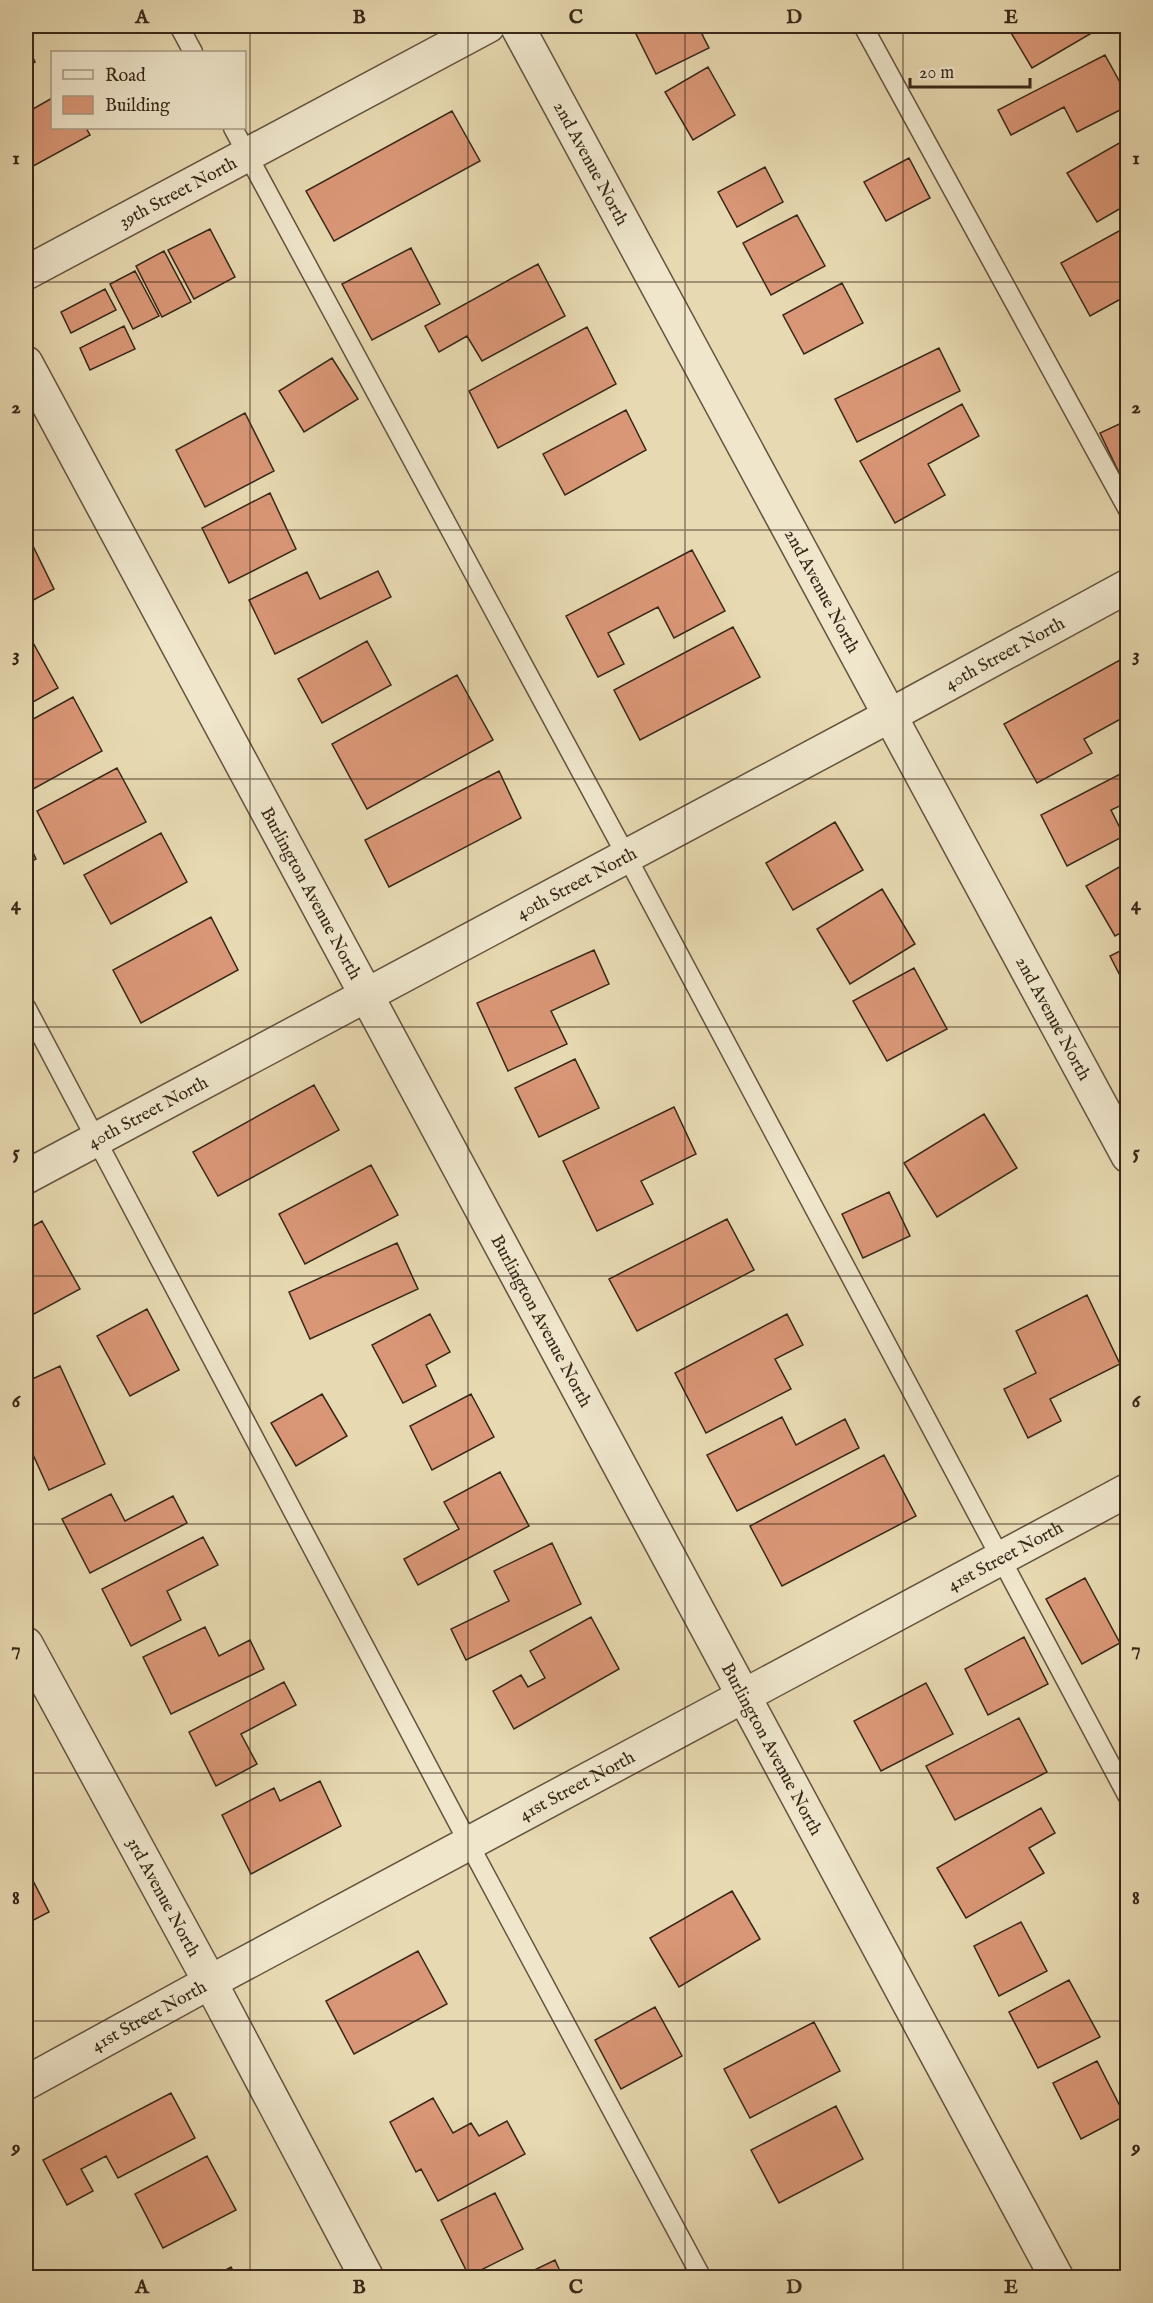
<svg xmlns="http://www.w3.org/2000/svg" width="1153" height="2303" font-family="'IM FELL English',serif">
<rect width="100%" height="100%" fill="#e7d9b1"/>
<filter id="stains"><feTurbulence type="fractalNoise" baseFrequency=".00333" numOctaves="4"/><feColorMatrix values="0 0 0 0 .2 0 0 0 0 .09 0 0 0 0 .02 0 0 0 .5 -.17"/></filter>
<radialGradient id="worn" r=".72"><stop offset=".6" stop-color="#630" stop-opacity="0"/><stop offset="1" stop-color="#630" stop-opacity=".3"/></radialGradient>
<path fill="#da9777" stroke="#382718" stroke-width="1.5" d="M632,26H720L702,34L709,48L656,74Z
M1007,26H1091L1095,31L1032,68Z
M26,42L35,62L26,66Z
M1105,55L1128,97V106L1077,132L1064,107L1011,135L998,110Z
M708,67L735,115L693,140L665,92Z
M52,98V128H86L90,135L26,170V113Z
M452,111L480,161L334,241L306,191Z
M1128,138V204L1097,222L1067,173Z
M909,158L930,198L886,221L864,182Z
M765,167L783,202L737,227L718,192Z
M797,215L825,266L771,295L743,243Z
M1128,226V295L1090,316L1061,263Z
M210,229L235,277L194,299L168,250Z
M411,248L440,304L372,340L342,284Z
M164,251L191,302L162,317L136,266Z
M538,264L565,316L482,361L467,336L439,352L425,326Z
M135,271L159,316L133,329L110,284Z
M842,283L863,323L804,354L783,315Z
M105,289L116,310L71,333L61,312Z
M124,326L135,349L90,370L80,348Z
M587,327L616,384L498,448L469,391Z
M939,348L960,391L857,442L835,399Z
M332,358L358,399L304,432L279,391Z
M962,404L979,436L928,464L945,495L895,523L860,461Z
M626,410L646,450L565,495L543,454Z
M245,413L274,471L205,507L176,450Z
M1128,420V481L1124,483L1100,433Z
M270,493L296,549L229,583L202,528Z
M30,540L54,589L26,604V542Z
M692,550L725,611L674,638L658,607L608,633L624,664L598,677L566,616Z
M378,571L391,597L275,654L249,600L307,572L320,599Z
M733,627L760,677L640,740L614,690Z
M31,639L58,688L26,706V642Z
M367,641L391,685L322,723L298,679Z
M1120,660L1128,675V715L1084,739L1092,753L1037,783L1004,724Z
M457,675L493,740L367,809L332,744Z
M73,697L102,751L26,793V723Z
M117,768L146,822L64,864L37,811Z
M1128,770V802L1111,810L1124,836L1067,866L1041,815Z
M499,771L521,818L389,887L365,840Z
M835,822L863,870L793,910L766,863Z
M161,833L187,882L111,924L84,875Z
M26,838L36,859L26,864Z
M1128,862V929L1115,936L1086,886Z
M882,889L915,944L850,984L817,929Z
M211,917L238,970L141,1023L113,970Z
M1128,947V991L1110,956Z
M594,950L609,984L551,1011L567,1044L508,1071L477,1003Z
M914,968L947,1029L887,1061L853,1001Z
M575,1059L599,1108L539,1137L515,1088Z
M314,1085L339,1130L218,1196L193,1152Z
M674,1107L696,1154L641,1181L653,1204L597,1231L563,1161Z
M984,1114L1017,1168L937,1217L904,1163Z
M371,1165L398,1215L305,1264L279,1214Z
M889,1192L910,1236L863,1258L842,1214Z
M727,1219L754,1270L637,1331L609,1279Z
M42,1221L80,1289L34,1314L26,1299V1230Z
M397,1243L418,1289L310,1339L289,1292Z
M1087,1295L1120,1364L1050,1399L1061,1421L1028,1438L1004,1389L1036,1373L1016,1331Z
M147,1309L179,1370L130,1396L97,1336Z
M430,1314L450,1352L426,1365L436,1386L403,1403L372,1345Z
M787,1314L803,1345L775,1359L791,1389L706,1433L675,1373Z
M60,1366L105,1464L49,1490L26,1439V1382Z
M322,1394L347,1436L296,1466L271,1423Z
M471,1394L494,1437L432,1470L410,1426Z
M782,1417L796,1445L845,1419L859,1448L737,1511L707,1455Z
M884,1455L916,1516L782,1586L750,1526Z
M500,1472L529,1526L418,1585L404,1559L459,1529L444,1502Z
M111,1494L125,1521L173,1496L187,1523L90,1573L62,1519Z
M203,1537L218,1565L167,1591L181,1620L131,1646L102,1589Z
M552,1543L581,1604L466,1660L451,1629L509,1601L494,1571Z
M1085,1578L1120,1643L1082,1664L1046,1599Z
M591,1617L619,1669L514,1729L493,1691L521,1675L528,1687L545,1678L530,1651Z
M205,1627L219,1656L250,1640L264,1669L171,1714L143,1657Z
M1024,1637L1048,1684L988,1715L965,1669Z
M284,1682L296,1705L241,1734L257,1764L216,1786L189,1732Z
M926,1683L953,1734L881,1771L854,1721Z
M1019,1718L1047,1772L955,1820L926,1766Z
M320,1781L341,1826L251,1874L222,1815L274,1788L280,1801Z
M1041,1808L1055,1833L1029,1848L1044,1873L966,1918L937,1868Z
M26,1867L49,1912L26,1924Z
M732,1891L760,1939L679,1987L650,1938Z
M1021,1922L1047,1971L999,1996L974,1946Z
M418,1951L447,2004L354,2054L326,2001Z
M1069,1980L1100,2037L1038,2068L1009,2012Z
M655,2007L682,2056L621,2089L595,2040Z
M814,2022L840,2071L750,2118L724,2069Z
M1097,2061L1125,2116L1081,2139L1053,2083Z
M171,2093L195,2138L118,2178L106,2156L81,2169L93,2191L67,2205L43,2160Z
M433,2098L453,2133L471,2123L479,2136L507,2121L525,2154L438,2201L421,2169L416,2172L390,2122Z
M836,2106L863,2159L779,2203L751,2150Z
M207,2156L236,2210L163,2248L135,2194Z
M495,2193L523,2249L469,2276L441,2220Z
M555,2260L563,2278H518Z
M231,2267L237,2278H211Z"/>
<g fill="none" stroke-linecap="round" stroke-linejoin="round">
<g stroke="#64543e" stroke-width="21">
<path id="service" d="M179,26L193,52
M863,26L1128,510
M233,128L627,857L1128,1797
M26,1007L469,1844L702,2278"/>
</g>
<g stroke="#64543e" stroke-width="36">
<g id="minor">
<path id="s1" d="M517,26L1128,1156"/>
<path id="s2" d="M26,273L488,26"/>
<path id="s3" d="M26,363L1057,2278"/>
<path id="s4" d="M26,1644L210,1982L367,2278"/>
<path id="s5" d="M26,2083L210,1982L1128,1490"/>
</g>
</g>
<g stroke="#64543e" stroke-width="36">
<g id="tertiary">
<path id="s6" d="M26,1177L889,716L1128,586"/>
</g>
</g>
<use href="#service" stroke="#efe6cc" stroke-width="18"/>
<use href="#minor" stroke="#efe6cc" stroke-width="33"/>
<use href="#tertiary" stroke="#efe6cc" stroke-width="33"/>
</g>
<path fill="none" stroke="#382718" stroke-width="1.5" stroke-opacity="0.55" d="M250,26V2278M468,26V2278M685,26V2278M903,26V2278M26,282H1128M26,530H1128M26,779H1128M26,1027H1128M26,1276H1128M26,1524H1128M26,1773H1128M26,2021H1128"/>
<g text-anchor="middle" stroke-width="5" stroke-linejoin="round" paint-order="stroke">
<g font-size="18" fill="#382718" stroke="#efe6cc">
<text dy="6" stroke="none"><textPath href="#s1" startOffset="156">2nd Avenue North</textPath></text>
<text dy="6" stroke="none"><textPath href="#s2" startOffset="172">39th Street North</textPath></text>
<text dy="6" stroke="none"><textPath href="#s1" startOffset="642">2nd Avenue North</textPath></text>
<text dy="6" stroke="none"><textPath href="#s6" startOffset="1110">40th Street North</textPath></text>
<text dy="6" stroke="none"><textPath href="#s6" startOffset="624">40th Street North</textPath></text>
<text dy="6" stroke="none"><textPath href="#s3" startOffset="602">Burlington Avenue North</textPath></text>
<text dy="6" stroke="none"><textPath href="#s1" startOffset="1128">2nd Avenue North</textPath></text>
<text dy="6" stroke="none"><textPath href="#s6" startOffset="138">40th Street North</textPath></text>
<text dy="6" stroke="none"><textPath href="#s3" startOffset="1088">Burlington Avenue North</textPath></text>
<text dy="6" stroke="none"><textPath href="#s5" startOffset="1112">41st Street North</textPath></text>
<text dy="6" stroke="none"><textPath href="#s3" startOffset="1574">Burlington Avenue North</textPath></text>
<text dy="6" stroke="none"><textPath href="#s5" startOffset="626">41st Street North</textPath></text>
<text dy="6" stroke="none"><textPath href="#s4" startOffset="288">3rd Avenue North</textPath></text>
<text dy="6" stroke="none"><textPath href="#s5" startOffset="140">41st Street North</textPath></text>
</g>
</g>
<rect width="1153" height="2303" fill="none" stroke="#e7d9b1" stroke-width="66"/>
<rect x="51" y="51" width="195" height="78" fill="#efe6cc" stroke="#a69a84" stroke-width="1.5"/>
<rect x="63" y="70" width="30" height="9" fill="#efe6cc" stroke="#a69a84" stroke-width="1.5"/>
<text x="105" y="81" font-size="18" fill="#382718">Road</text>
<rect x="63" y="96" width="30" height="18" fill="#da9777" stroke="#a69a84" stroke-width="1.5"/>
<text x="105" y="111" font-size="18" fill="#382718">Building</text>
<path d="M910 78v9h120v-9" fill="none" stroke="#382718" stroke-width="3"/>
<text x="919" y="78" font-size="18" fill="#382718" stroke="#efe6cc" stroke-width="4.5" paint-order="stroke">20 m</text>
<rect x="33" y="33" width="1087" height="2237" fill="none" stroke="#382718" stroke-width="2"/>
<g font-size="20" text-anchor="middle" font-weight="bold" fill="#382718">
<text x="142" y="23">A</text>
<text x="359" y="23">B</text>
<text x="576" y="23">C</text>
<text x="794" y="23">D</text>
<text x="1011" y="23">E</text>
<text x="16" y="164">1</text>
<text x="1136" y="164">1</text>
<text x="16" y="413">2</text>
<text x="1136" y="413">2</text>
<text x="16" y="661">3</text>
<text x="1136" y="661">3</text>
<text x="16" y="910">4</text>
<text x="1136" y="910">4</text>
<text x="16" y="1158">5</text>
<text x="1136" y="1158">5</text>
<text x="16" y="1407">6</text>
<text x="1136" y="1407">6</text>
<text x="16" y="1655">7</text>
<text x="1136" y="1655">7</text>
<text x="16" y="1904">8</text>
<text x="1136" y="1904">8</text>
<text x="16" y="2153">9</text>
<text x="1136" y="2153">9</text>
<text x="142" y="2293">A</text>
<text x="359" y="2293">B</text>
<text x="576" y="2293">C</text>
<text x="794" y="2293">D</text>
<text x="1011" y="2293">E</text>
</g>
<rect width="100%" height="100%" filter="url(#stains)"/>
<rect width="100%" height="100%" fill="url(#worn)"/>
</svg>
